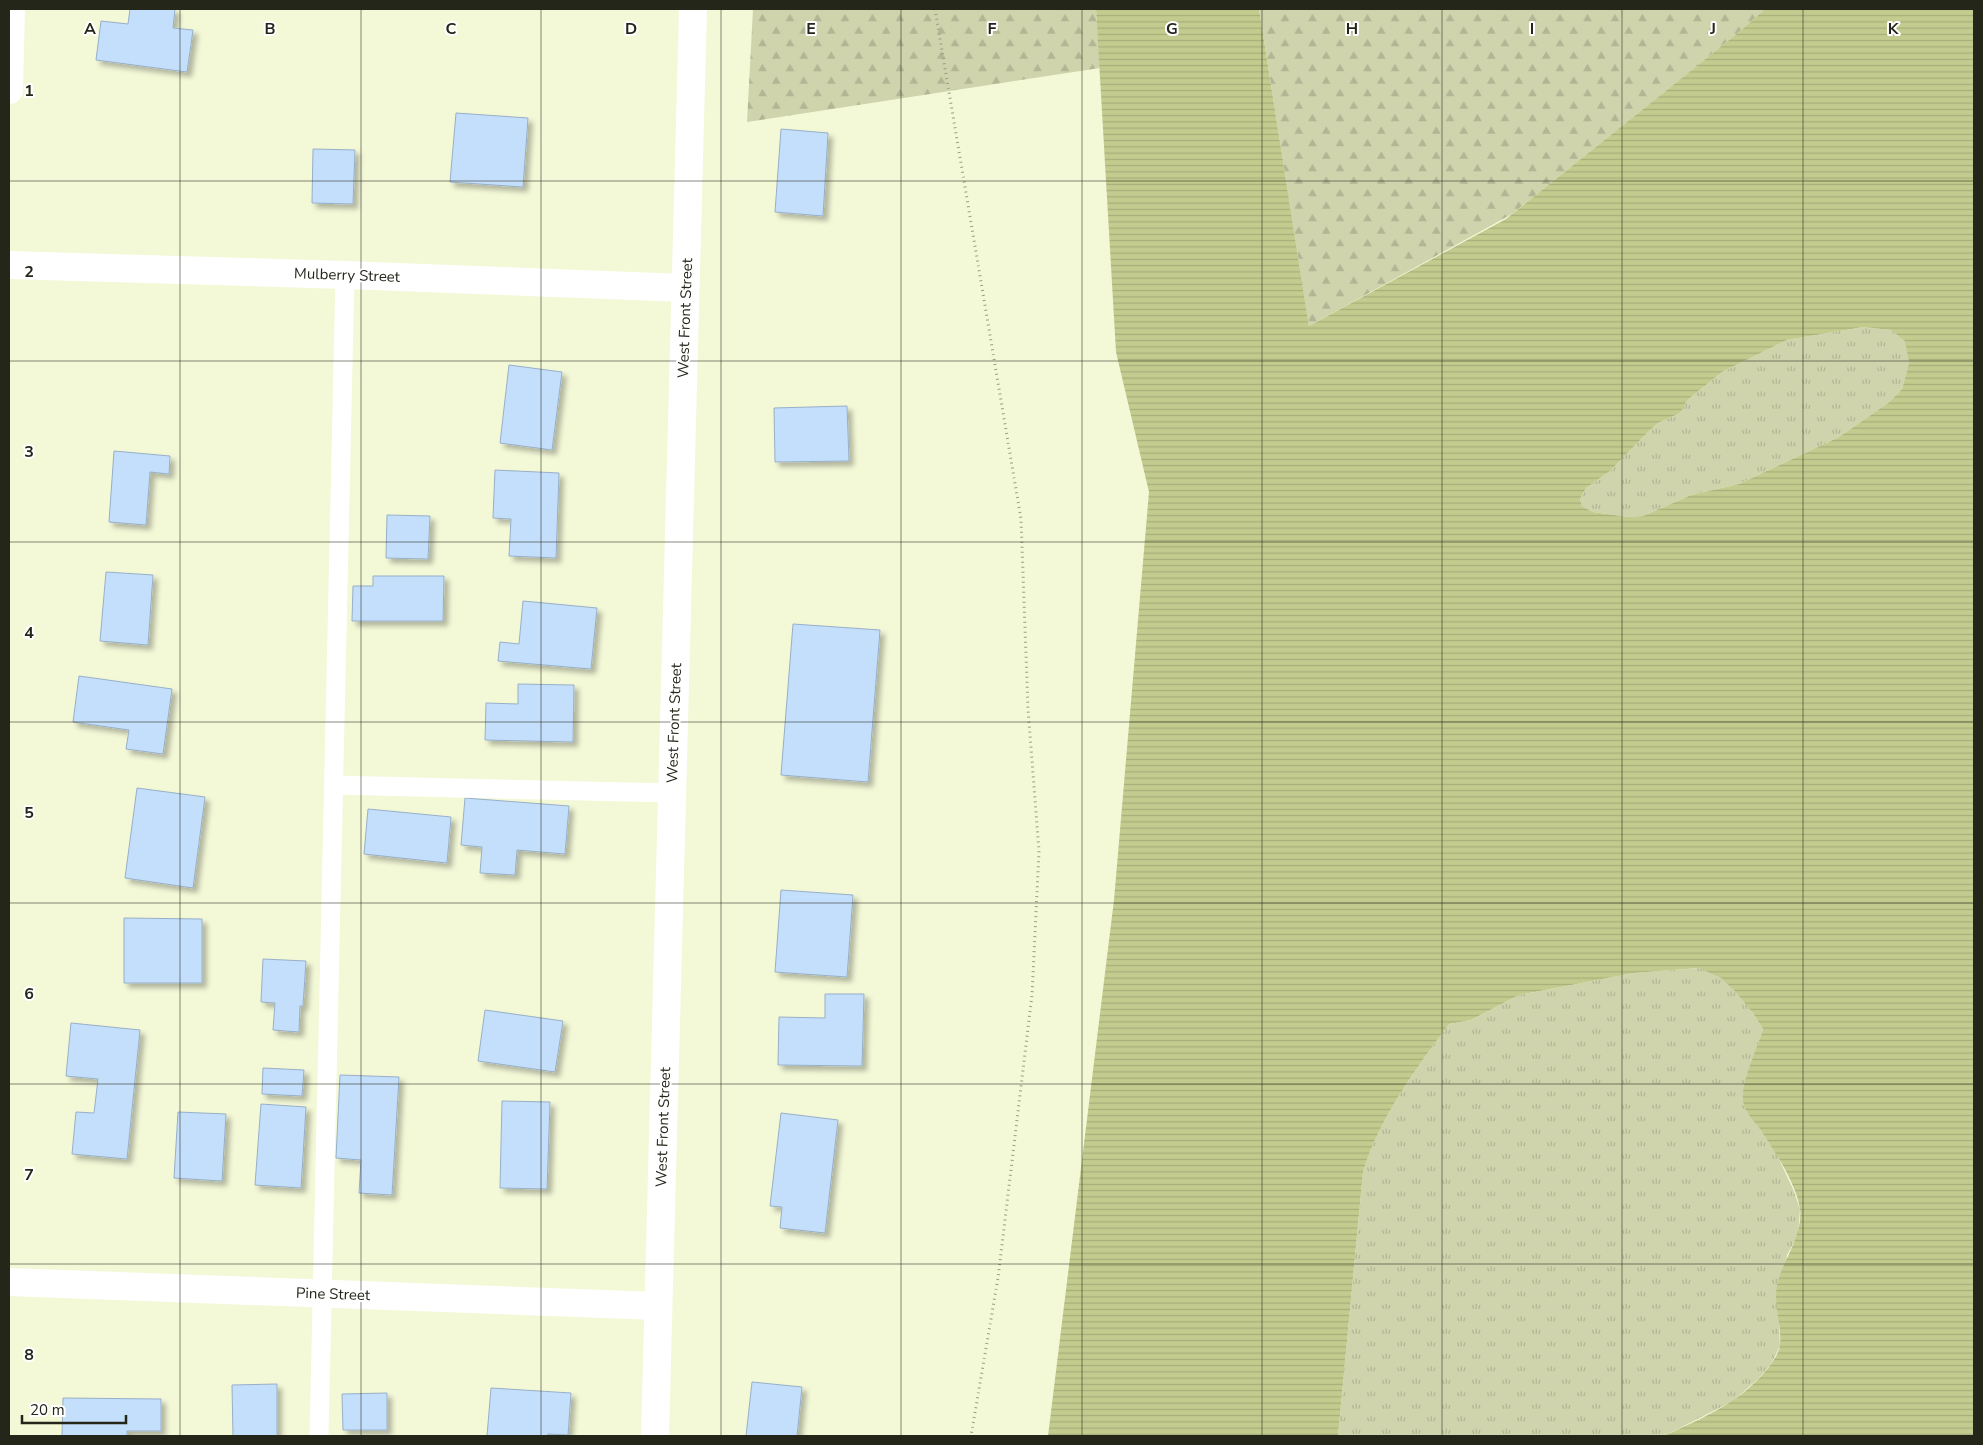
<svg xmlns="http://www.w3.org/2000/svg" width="1983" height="1445" font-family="'Nunito Sans',sans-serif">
<defs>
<pattern id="grass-tufts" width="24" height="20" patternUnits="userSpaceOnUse" patternTransform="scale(1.25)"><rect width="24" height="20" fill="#cfd4ad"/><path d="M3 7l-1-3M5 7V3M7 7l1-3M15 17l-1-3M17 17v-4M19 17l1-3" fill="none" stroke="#b2b694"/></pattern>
<pattern id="forest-firs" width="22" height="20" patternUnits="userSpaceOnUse" patternTransform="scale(1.25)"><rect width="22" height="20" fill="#cfd4ad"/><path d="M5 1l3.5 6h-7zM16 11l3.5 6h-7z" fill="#b2b694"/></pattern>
<pattern id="water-rules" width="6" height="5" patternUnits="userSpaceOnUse" patternTransform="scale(1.25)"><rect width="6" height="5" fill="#c4cb8e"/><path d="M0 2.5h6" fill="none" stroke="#a8ae7a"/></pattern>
<filter id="shadow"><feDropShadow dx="4.5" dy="4.5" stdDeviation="2.5" flood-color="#0004"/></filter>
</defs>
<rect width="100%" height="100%" fill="#f3f8d7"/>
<path fill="url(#grass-tufts)" d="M1863,327L1891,330L1906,341L1909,363L1902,389L1888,403L1839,437L1739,484L1691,495L1643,516L1628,517L1593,512L1582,506L1580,499L1586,488L1610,471L1647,433L1658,423L1680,413L1686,400L1722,372L1787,340Z
M1700,968C1706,971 1715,973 1721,978C1739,990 1752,1011 1763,1029L1745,1085L1743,1104L1777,1155L1793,1189L1800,1209L1798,1235L1787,1255L1779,1327L1780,1346L1771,1364L1758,1379L1733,1401L1664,1436H1338L1363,1172C1380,1117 1415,1070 1449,1024L1471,1020L1519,995L1634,973Z"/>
<path fill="url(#forest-firs)" d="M753,9H1096L1100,68L747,122Z
M1259,9H1765L1739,32L1512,214L1309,326Z"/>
<path fill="url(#water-rules)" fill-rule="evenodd" d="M1096,9H1259L1309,326L1506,219L1739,32L1765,9H1974V1436H1664C1687,1425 1711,1415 1732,1401C1747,1392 1778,1363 1780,1345C1782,1323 1772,1304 1778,1281C1785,1257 1803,1234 1800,1209C1796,1183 1775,1152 1761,1131C1756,1123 1744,1111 1743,1102C1741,1081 1757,1050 1763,1029L1753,1013L1735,991L1721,978L1699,968L1634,973L1519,995L1471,1020L1449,1024C1415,1070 1380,1117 1363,1172L1338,1436H1048L1114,900L1149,492L1116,352ZM1863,327L1891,330L1905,341L1909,363L1902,389L1888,403L1839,437L1739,484L1691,495L1643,516L1628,517L1593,512L1582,506L1580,499L1586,488L1610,471L1647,433L1658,423L1680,413L1687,400L1722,372L1787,340Z"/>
<path fill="#c4dffb" stroke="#98afc8" filter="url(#shadow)" d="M130,9H175L173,28L193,30L187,72L96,60L101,21L128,24Z
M456,113L528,118L523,187L450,182Z
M781,129L828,133L823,216L775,212Z
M313,149L355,150L353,204L312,203Z
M509,365L562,372L552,450L500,443Z
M847,406L849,461L775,462L774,408Z
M114,451L170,456L169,474L150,472L146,525L109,522Z
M495,470L559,473L556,558L509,556L511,519L493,518Z
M387,515L430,516L428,559L386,558Z
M106,572L153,575L148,645L100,641Z
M373,576H444L443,621H352L353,586H373Z
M523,601L597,608L591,669L498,661L500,642L519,644Z
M793,624L880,630L868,782L781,775Z
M79,676L172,689L163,754L126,749L129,730L73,722Z
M518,684L574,685L573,742L485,740L486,703L518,704Z
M137,788L205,797L193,888L125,878Z
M465,798L569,806L565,854L517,850L515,875L480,873L482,847L461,845Z
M368,809L451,817L447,863L364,854Z
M781,890L853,895L847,977L775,972Z
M124,918L202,919V983H124Z
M263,959L306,961L303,1006H300L299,1032L273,1030L275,1003L261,1002Z
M825,994H864L862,1066L778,1065L779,1017L825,1018Z
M485,1010L563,1021L555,1072L478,1061Z
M71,1023L140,1030L127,1159L72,1154L76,1112L94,1113L98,1079L66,1076Z
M263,1068L304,1070L302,1096L262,1094Z
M340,1075L399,1077L392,1195L359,1193L361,1160L336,1158Z
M502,1101L550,1102L547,1189L500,1188Z
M261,1104L306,1107L301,1188L255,1185Z
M178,1112L226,1114L222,1181L174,1178Z
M781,1113L838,1120L825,1233L780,1228L782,1207L770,1206Z
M752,1382L802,1387L797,1436H746Z
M277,1384V1436H233L232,1385Z
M491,1388L571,1393L568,1435L548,1434L547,1436H487Z
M387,1393V1430H343L342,1394Z
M63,1398L161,1399V1431H127V1436H62Z"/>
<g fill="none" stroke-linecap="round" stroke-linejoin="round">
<path stroke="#999d85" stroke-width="3" stroke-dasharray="1 4" stroke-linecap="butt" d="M935,9L1021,519L1028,709L1039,851L1032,995L998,1278L971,1436"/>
<path stroke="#fff" stroke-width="19" d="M333,785L672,793
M319,1436L345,275"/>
<path stroke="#fff" stroke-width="28" d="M9,90L11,9
M9,265L345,275L685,288
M9,1282L658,1306"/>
<path stroke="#fff" stroke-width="28" d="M655,1436L693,9"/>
</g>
<path fill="none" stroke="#25261a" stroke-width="1" stroke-opacity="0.55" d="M180,9V1436M361,9V1436M541,9V1436M721,9V1436M901,9V1436M1082,9V1436M1262,9V1436M1442,9V1436M1622,9V1436M1803,9V1436M9,181H1974M9,361H1974M9,542H1974M9,722H1974M9,903H1974M9,1084H1974M9,1264H1974"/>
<g text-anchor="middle" stroke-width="4" stroke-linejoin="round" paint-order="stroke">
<g font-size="15" fill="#25261a" stroke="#fff">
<text transform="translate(347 275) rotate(2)" y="5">Mulberry Street</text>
<text transform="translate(685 318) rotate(-88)" y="5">West Front Street</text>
<text transform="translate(674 723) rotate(-88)" y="5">West Front Street</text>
<text transform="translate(663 1127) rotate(-88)" y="5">West Front Street</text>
<text transform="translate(333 1294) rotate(2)" y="5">Pine Street</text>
</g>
</g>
<g font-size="16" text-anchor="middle" font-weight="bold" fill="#25261a" stroke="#fff" stroke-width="4" stroke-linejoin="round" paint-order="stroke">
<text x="90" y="34">A</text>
<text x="270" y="34">B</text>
<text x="451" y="34">C</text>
<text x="631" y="34">D</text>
<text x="811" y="34">E</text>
<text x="992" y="34">F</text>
<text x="1172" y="34">G</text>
<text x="1352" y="34">H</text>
<text x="1532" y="34">I</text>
<text x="1713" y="34">J</text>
<text x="1893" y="34">K</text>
<text x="29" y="96">1</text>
<text x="29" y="277">2</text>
<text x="29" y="457">3</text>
<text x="29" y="638">4</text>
<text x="29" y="818">5</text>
<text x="29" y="999">6</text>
<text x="29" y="1180">7</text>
<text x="29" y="1360">8</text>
</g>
<rect width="1983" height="1445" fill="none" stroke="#25261a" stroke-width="20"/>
<path d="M22 1415v8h104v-8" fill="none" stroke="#25261a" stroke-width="2.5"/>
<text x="30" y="1415" font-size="15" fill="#25261a" stroke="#ffffff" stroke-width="4" paint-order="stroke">20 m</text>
</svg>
